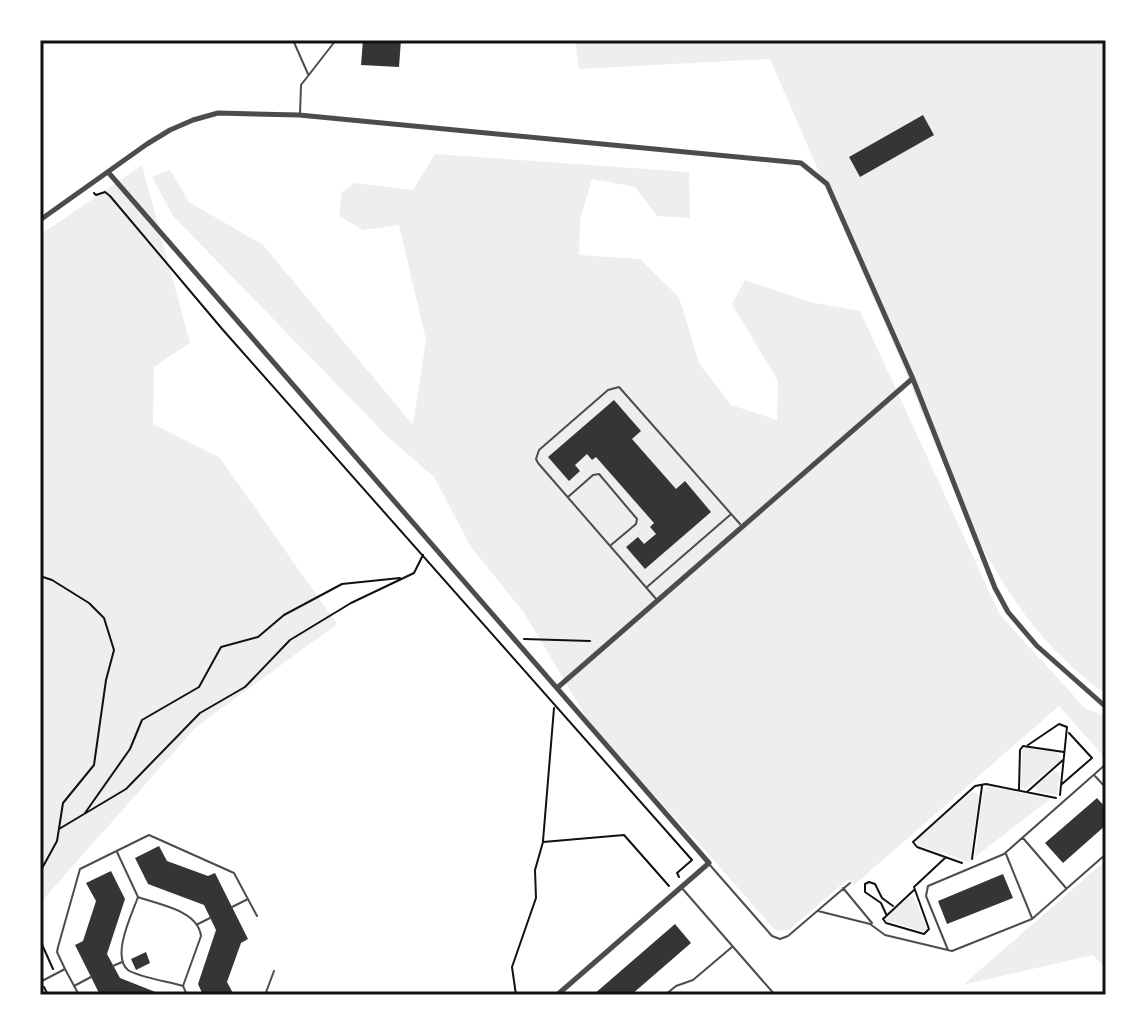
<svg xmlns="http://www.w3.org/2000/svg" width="1146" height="1035" font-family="Roboto,sans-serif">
<rect width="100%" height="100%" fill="#fff"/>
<path fill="#eee" d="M575,40H1106V694C991,615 949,472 896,350C854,253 812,156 770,59L579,69Z
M435,154L689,172L690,218L657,216L635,187L592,179L580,220L579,255L640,259L679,297L699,363L731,405L777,420L778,381L732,304L745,280L810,302L860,311L1000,615L1085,708L1106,717V759L1059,706L854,885L848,879L789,930L779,931L773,928L697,841L596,734L525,614L471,547L434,477L389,438L173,216L152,177L170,170L189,202L263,245L413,425L426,340L399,225L363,230L339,216L342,192L354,183L413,190Z
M142,165L190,343L154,367L153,424L220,458L337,624L196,727L40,903V235Z
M1027,747L1057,752L1061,757V760L1025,789L1021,786L1022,750Z
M1054,771L1060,773L1057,795L1037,792L1036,786Z
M988,786L1050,799L975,857L983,791Z
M971,792L977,793L979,797L970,862L917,845V840Z
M1106,860V969L1093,955L963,985Z
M913,895L927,929L925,932L885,920V916Z"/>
<path fill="#353535" d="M363,40H401L399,67L361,65Z
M923,115L934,135L860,177L849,157Z
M614,400L641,431L632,439L676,489L685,481L711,512L645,569L626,547L638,537L644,544L656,534L650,527L654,523L596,457L592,460L587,454L575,465L580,471L569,481L548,457Z
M1097,798L1106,808V825L1063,863L1045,843Z
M159,846L167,861L208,876L215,873L248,939L241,943L227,982L234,995H203L198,984L216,930L204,905L148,884L135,858Z
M111,871L125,899L107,954L120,978L163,995H100L75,945L83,941L96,901L86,883Z
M1003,874L1013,898L947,924L938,901Z
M675,924L691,943L631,995H593Z
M146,952L150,963L136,970L131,959Z"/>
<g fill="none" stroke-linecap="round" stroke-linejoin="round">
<path stroke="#111" stroke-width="2" d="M94,193L96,195L105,192L110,196L223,330L692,860L677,873L679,877
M40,576L52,580L89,603L104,618L114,650L106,680L94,765L63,803L57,841L40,872
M524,639L590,641
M1028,745L1059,724L1067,727L1060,795
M1062,784L1092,758L1069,733
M1019,789L1020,750L1023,746L1064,752
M1027,792L1063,760
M85,813L130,749L142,720L199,687L221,647L258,637L284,615L342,584L400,578
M59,829L126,789L200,713L245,687L290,640L351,603L414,573L423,555
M543,841L554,708
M972,859L982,786
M962,863L917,847L913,842L975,786L986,784L1056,798
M914,890L883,919L886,923L924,934L929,929L914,887L945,858
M886,914L881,903L865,892V884L869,882L875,884L882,898L893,906
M40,940L53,969
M44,987L48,995
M516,995L512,967L536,898L535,870L543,842L624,835L669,886"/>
<path stroke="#4c4c4c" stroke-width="2" d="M293,40L308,74
M300,114L301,85L336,40
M568,497L593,475L599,474L637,519L636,524L611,545
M647,587L730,515
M657,600L538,463L536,459L539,450L608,390L619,387L740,524
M1095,776L1106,788
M1023,838L1066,888
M117,852L138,897C132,914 111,956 128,970C138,977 170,982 183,986
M1006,854L1032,918
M709,864L772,936L780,939L788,936L850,883
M681,887L775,995
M843,888L872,923
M138,897C159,905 198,910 201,936L183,986L187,995
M232,907L248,899
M818,911L870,924L885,935L952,951L1032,919L1106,854
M198,924L210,918
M948,950L926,896L928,886L1004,854L1106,764
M113,966L122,962
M65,969L57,952L58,947L80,869L149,835L234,873L257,916
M40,982L65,969L79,995
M74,986L91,977
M265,995L274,971
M665,995L676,986L693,980L732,947"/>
<path stroke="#4c4c4c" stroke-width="5" d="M108,172L709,863L557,995
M40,220L147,144L170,130L193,120L218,113L299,115L801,163L827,184L913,379L995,588L1008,612L1037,646L1106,707
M557,688L912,379"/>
</g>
<rect width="1146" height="1035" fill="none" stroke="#ffffff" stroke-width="84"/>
<rect x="42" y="42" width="1062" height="951" fill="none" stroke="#111" stroke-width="3"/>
</svg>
